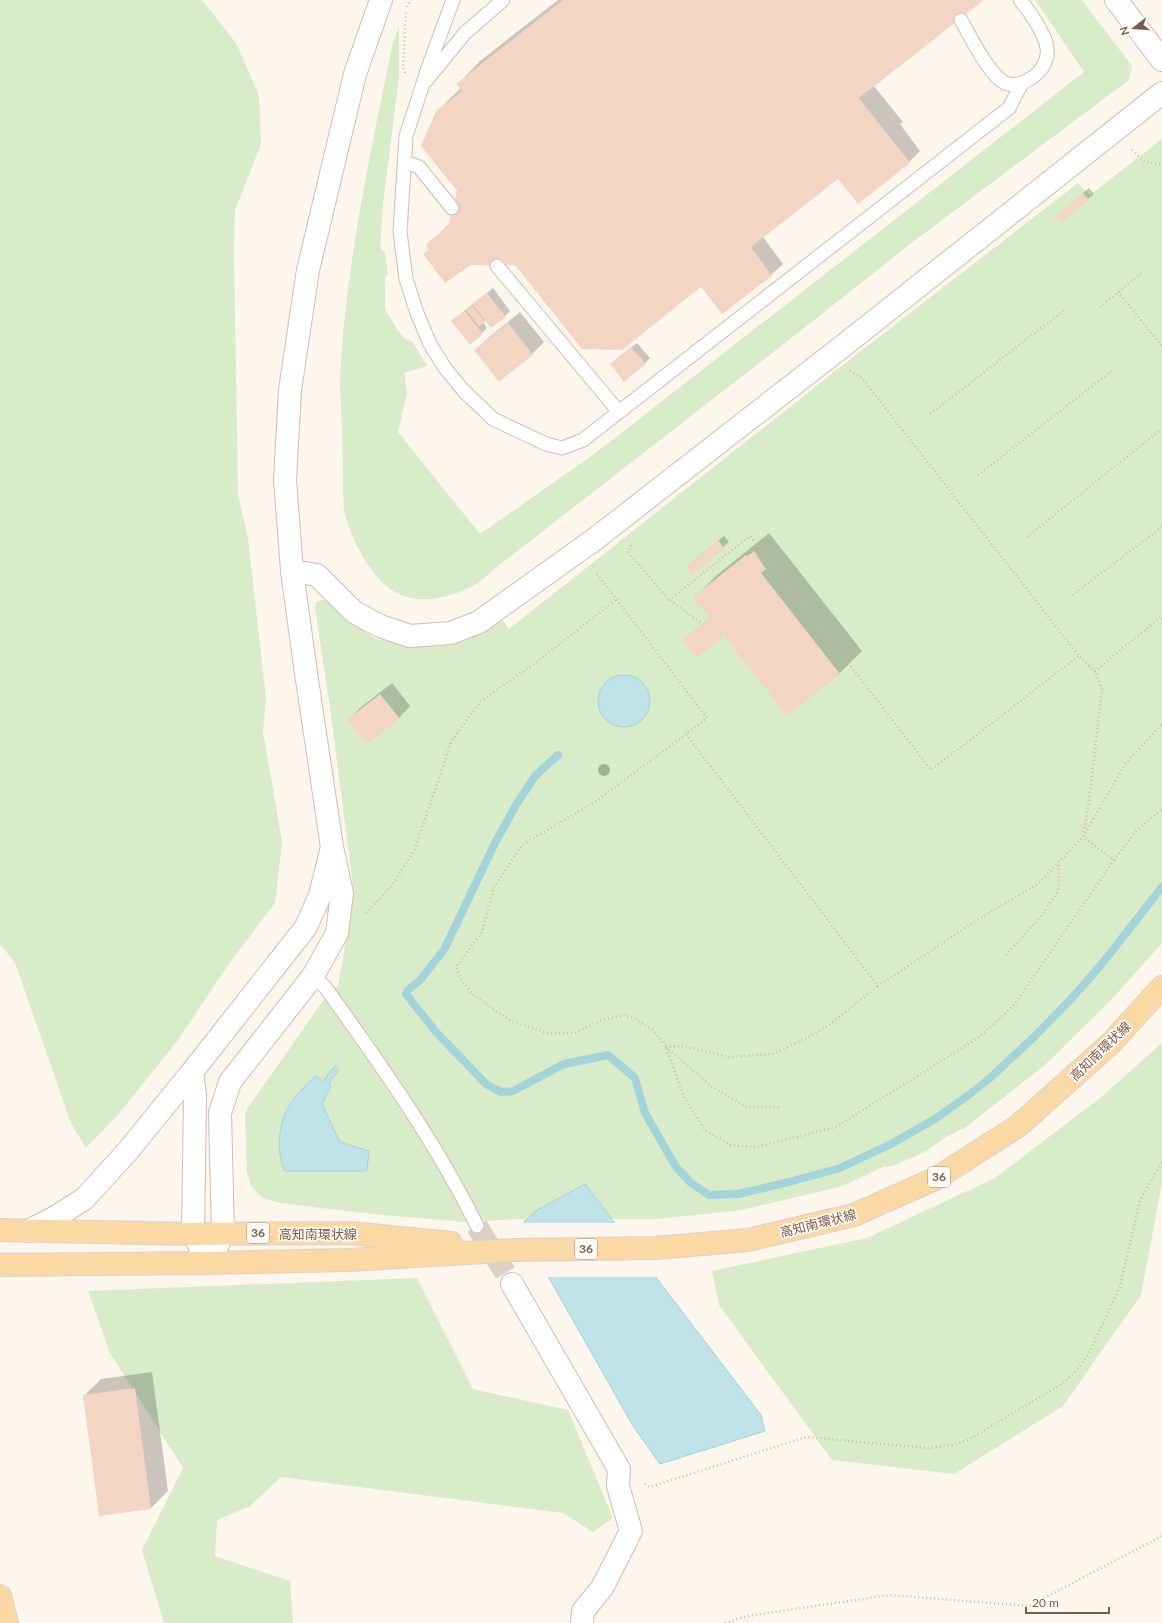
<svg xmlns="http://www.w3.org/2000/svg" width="1162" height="1623" font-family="Lato,'Noto Sans JP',sans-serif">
<rect width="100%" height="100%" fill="#fdf6ec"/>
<path fill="#d8ecc9" d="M0,0H202L236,43L259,95L261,144L235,210L234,250L238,494L248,538L266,698L263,731L282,842L275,903L226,968L178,1040L117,1116L86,1148L71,1123L15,963L0,944Z
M1035,0H1082L1132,66L1129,80L914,241L785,343L493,570C487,575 481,582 474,585C454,597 421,605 399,594C372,582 351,539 344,511C343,504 344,495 343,488C343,471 343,454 342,436C342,418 340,400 340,382C345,267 370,155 393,42L399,27V77L383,204L380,248L385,252L388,274L385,278V309L397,329L405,339L412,341L427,366L404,373L407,393L398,432L480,534L593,455L1084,72Z
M1162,139V943L1112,999L1045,1065L966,1127L946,1137L928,1150L896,1165L887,1167L885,1166L843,1186L742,1210L658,1219H519L464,1222L372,1214L280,1203L264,1198L258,1194L251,1186L247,1172L245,1115L247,1109L325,998L338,986L354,894L331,715L315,608L316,602L321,600H325L375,639L413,645L466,638L502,620L509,629L839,368L1078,183L1090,195Z
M1162,1043V1183L1141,1295L1063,1406L954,1474L832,1460L719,1305L712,1271L867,1238L995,1178L1100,1098Z
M417,1278L473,1389L568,1410L613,1518L593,1532L563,1513L281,1477L250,1506L217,1520L215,1556L290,1581L293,1623H164L142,1550L183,1468L110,1353L88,1291Z"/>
<path fill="#bfe3e8" stroke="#a5d3da" d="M598 701a26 26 0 1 1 52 0a26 26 0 1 1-52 0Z
M335,1066L339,1070L329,1083L331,1086L322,1104L340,1142L369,1151L367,1171H285C281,1163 280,1155 279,1147C279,1114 292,1098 315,1076L323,1081Z
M585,1184L761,1415L765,1431L660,1464L633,1426L549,1278L524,1222L537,1210Z"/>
<path fill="#fdf6ec" d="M523,1223H617L659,1277H547Z"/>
<path fill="#0003" d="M558,0H983L874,86L903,122L900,124L920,151L909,162L838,177L763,237L783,264L771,275L702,285L515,263L429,249L427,245L450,223L458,192L436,112L461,88L458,84L480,61Z
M1089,188L1094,194L1088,199L1062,211Z
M493,288L510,311L505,316L486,320L483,322L487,328L482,333L458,316Z
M520,312L544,342L532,354L499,380L475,350L487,339Z
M637,343L650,358L645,363L617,358Z
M769,533L862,651L840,673L787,715L724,634L683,640L711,617L695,597L717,575Z
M724,536L729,542L692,573L693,561Z
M392,683L410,706L399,718L349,720L360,708Z
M152,1372L168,1491L151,1508L84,1396L101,1379Z"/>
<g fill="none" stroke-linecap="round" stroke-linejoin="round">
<path stroke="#a5d3da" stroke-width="8" d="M558,755L535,776L516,805L495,843L444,950L419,981L408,990L406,994L436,1032L486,1084L501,1092L513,1091L564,1064L608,1055L635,1078L645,1113L676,1167L691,1183L709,1195L738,1194L789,1182L840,1168L891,1144L935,1119L970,1094L990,1078L1035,1036L1071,999L1101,965L1162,887"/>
</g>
<path fill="#f3d5c3" d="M563,0H984L859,98L910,163L858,204L838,179L751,247L772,276L722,314L701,287L622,350L582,349L515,265H471L445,283L423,254L428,250L426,244L448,226L457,191L421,146L436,111L462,91L456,84Z
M1083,193L1089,200L1061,223L1055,216Z
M487,293L506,317L491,328L472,304Z
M472,306L485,322L479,326L466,310Z
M465,311L483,334L470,345L451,321Z
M508,323L533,355L499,382L474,350Z
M631,347L646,364L624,382L610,364Z
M718,540L724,548L692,575L686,567Z
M754,551L766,569L761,573L840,674L787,716L724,636L696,658L682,640L710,618L693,597L746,555L748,556Z
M380,694L400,719L367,744L347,720Z
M135,1388L151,1509L99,1516L83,1395Z"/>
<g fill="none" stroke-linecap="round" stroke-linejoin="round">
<path stroke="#dcd0c4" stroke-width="22" stroke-dasharray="22 11" stroke-linecap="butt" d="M477,1226L512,1284"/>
<g stroke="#d1beb0" stroke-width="15">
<path id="service" d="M453,0L428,68L406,136L400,232L406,279L417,313L430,344L445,368L463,390L493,419L546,444L562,448L583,440L1009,108L1022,83
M961,20C970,36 989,75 1005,83C1012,86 1021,84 1028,80C1040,74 1049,61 1047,48C1046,35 1028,9 1020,0
M426,81L465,33L503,0
M405,162L419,167L452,208
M497,266L619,412
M313,976L326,988C380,1064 436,1142 477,1226"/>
</g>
<g stroke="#d1beb0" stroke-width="24">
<path id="minor" d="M1116,0L1162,60
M292,571L317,575L354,612L380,626L410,636L451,633L479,622L595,539
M28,1231L54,1218L84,1199L127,1152L192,1072
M209,1263L193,1234L195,1095L192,1072L306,927L320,895L332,847
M512,1284L619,1469L618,1486L631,1531L602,1588L583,1611L582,1623"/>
</g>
<g stroke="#d1beb0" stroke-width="24">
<path id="tertiary" d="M595,539L848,342L1162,93
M209,1263L223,1234L220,1113L230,1082L313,976L337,933L342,893L332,847L306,673L292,571L285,480L290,390L308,270L355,74L381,0"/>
</g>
<g stroke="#dad1cd" stroke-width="24">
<path id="primary" d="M0,1230L193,1234L350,1233L451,1243
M0,1265L209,1263L348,1260L516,1250L656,1248L748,1240L854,1215L937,1178L1018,1126L1111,1043L1162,987
M0,1596L7,1623"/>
</g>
<path stroke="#d9b8a5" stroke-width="2.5" stroke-dasharray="1 3" stroke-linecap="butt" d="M407,7L411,0
M405,73L403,68L406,10
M1132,150L1145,162L1162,165
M1118,292L1162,346
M1100,307L1142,273
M850,371L862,378L1079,656L1095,671L1162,616
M930,414L1066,309
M978,475L1113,370
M1027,537L1160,430
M631,545L628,552L669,600L701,623
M597,574L707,718L686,734L878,986L971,924L1039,883L1083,837L1089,801L1102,689L1095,671
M1072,595L1162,527
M669,600L750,536L931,770L1079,656
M686,734L595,802L522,845L494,887L482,932L456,967L461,979L473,995L511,1021L547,1033H574L602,1020L624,1015L635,1019L653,1030L666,1047L684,1097L705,1130L731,1145L757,1147L836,1127L976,1039L994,1024L1014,1005L1114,860L1083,837L1126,763L1162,724
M1114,860L1136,831L1162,809
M366,913L391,887L414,851L452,740L481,701L535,663L616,600
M1006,955L1042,915L1058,891L1059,863
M666,1047L683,1046L730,1057L772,1054L805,1039L829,1025L878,986
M666,1047L712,1087L747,1107H780
M645,1484L650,1487L806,1437L927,1448L952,1445L968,1440L1062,1384L1074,1373L1088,1355L1120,1287L1140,1200L1162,1163
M725,1623L747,1616L890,1595L1029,1606L1162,1536"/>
<use href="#service" stroke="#fff" stroke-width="13"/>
<use href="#minor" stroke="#fff" stroke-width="22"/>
<use href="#tertiary" stroke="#fff" stroke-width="22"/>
<use href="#primary" stroke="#fbd9a5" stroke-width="22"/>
</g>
<circle fill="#a0b28e" cx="604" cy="770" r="6"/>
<g text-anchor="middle" stroke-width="3.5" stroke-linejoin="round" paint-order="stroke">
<g fill="#fffaf3" stroke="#a28b7f" stroke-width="1">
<rect x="928" y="1167" width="22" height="20" rx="3"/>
<rect x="247" y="1223" width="22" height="20" rx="3"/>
<rect x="575" y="1239" width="22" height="20" rx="3"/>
</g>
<g font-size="12" font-weight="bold" fill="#7a5c4d">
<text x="939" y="1181">36</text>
<text x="258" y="1237">36</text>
<text x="586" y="1253">36</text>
</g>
<g font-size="13" fill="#7a5c4d" stroke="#fffaf3">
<text transform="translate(1100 1051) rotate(-44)" y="5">高知南環状線</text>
<text transform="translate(818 1223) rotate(-14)" y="5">高知南環状線</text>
<text x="318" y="1239">高知南環状線</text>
</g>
</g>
<g transform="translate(1134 28) rotate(253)" stroke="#fffaf3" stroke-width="3" paint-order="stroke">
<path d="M0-3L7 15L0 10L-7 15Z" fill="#7a5c4d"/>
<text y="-6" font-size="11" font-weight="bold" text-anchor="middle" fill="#7a5c4d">N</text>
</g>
<path d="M1026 1607v6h83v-6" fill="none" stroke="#7a5c4d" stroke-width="2"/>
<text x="1032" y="1607" font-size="12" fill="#7a5c4d" stroke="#fffaf3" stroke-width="3" paint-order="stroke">20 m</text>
</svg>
